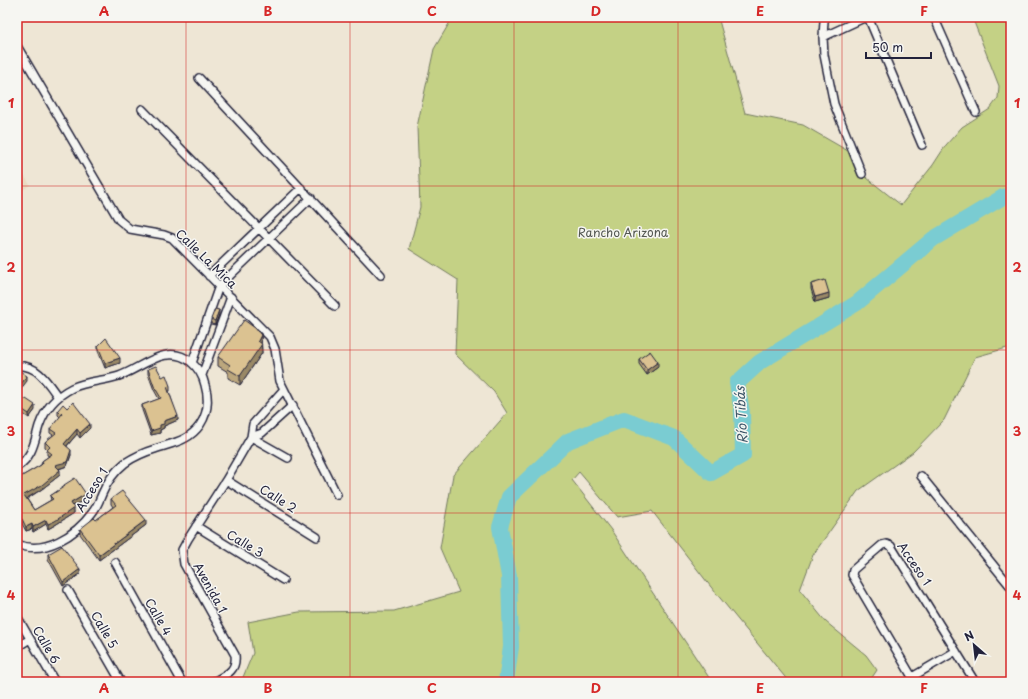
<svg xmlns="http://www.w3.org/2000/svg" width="1028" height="699" font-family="'Playpen Sans',sans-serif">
<rect width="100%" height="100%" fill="#eee6d5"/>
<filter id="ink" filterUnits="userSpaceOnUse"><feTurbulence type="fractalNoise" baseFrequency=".025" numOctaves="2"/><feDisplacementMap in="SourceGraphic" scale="8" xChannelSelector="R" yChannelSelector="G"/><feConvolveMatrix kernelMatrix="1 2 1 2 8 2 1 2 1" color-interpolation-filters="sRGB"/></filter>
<g filter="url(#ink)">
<path fill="#e8dbc1" d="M17,164L30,185L17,194Z"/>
<path fill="#c4d185" stroke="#737a60" d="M453,17H718L745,113L803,125L855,155L862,174L901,205L933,165L946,145L962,127L990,109L998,98L999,86L972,17H1011V344L1007,348L975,357L944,420L913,452L858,491L813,555L800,590L826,622L866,655L877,670L869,682H789L711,587L652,511L617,517L579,472L572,480L611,530L712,682H241L253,653L248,622L299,612L394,611L459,592L440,548L453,475L507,413L494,392L455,354L458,280L409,249L420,207L417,127L434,49Z"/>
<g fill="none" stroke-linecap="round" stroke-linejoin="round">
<path stroke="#7accd2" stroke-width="16" d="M506,682L511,647L509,576L500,527L509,497L568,441L624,419L674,438L711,473L743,455L742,412L737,383L760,362L857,303L933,239L1003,197L1011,195"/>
<g stroke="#22223b" stroke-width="10">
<path id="street" d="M826,17L824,21L823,37L824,55L834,104L862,174
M868,17L922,145
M934,17L976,112
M823,37L866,17
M17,46L119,220L130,229L164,235L172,238L270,337L275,349L280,381L337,495
M199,78L381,275
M142,109L335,306
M209,276L301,188
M192,363L219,286L311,198
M17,366C37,364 48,383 58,397
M202,375L231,297
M251,437L262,433L293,405
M251,437L288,458
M17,467C33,456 34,443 39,426C45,409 56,396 72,388C86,381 104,381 119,376C142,368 167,342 191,362C198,368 203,376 205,385C209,399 208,413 200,425C189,441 172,443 155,449C145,452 134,457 125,463C115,471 107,482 102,494C99,501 97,507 92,513C76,535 44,556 17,544
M921,476L1011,587
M226,480L317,537
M196,526L283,580
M115,562L182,682
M68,590L121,682
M18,618L55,682
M17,647L30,639
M912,677L956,651
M213,682C226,675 237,671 235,655L184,564L182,550L188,539L226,480L251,437L253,424L284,389
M915,682L852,575L853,570L882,545L886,544L891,546L975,682"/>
</g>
<use href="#street" stroke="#f6f6f2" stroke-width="7"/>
</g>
<path fill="#bca77d" stroke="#22223b" d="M811,284L829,298L815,302L811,289Z
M219,315L215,325L211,324V319Z
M261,335L262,353L240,385L228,378V372L218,366V357Z
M98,346L120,363L105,368L98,351Z
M639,359L658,367L647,375L639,364Z
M148,369L162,377L170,386V391H169L178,420L164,426V428L160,430V433L151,435L142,410V405L159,399L154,390L148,374Z
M17,399L35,410L29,418L23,414L20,417L17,415Z
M58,410L90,428L80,438L77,434L67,446L71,455L67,466L59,469L60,475L42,489L27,499L34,510L51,500L50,496L64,487V485L86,499L73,506L74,513L55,525L48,529L46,524L33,532L32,529L26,531L22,524L18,526L17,525V479L41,465L42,461L49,456L47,455V450H48L45,447V442L53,435L50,433V429L60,417L58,415Z
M111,499L146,525L99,560L80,534V529L96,520L113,507L111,504Z
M48,554L80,574L63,586L48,559Z"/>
<path fill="#986" stroke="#22223b" d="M829,293V298L815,302V297Z
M219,310V315L215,325V321Z
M261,335L262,353L240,385V376Z
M120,358V363L105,368V363Z
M658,362V367L647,375V370Z
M27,376V381L17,394V389Z
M35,405V410L29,418V414Z
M23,410V414L20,417V413Z
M178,416V420L164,426V428L160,430V433L151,435V431L160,425L164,421Z
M90,424V428L80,438V433Z
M77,429V434L64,449V444Z
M71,450V455L67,466L55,470V465Z
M60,470V475L42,489L24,500V495Z
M86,494V499L71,507V503Z
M74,508V513L55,525L48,529V524Z
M22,519V524L18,526V521Z
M46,520V524L33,532V527Z
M146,520V525L99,560V555Z
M32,524V529L26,531V527Z
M80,569V574L63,586V582Z"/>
<path fill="#dbc291" stroke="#22223b" d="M825,280L829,293L815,297L811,284Z
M215,309L219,310L215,321L211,319Z
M244,320L255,328L261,335L258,341L262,344L240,376L228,369L230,365L218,357Z
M106,338L120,358L105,363L98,346Z
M650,351L658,362L647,370L639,359Z
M156,366L162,377L166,375L170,386L167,387L178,416L164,421V424L160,425V428L151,431L142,405L161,398L154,386L148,369Z
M17,369L27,376L17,389Z
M17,399H26L35,405L29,414L23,410L20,413L17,410Z
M73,402L90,424L80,433L77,429L64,444L71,450L67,462L55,465L60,470L42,485L24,495L34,510L53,499L50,496L65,486L64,485L75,478L86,494L71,503L74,508L55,521L48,524L46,520L33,527L32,524L26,527L22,519L18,521L17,520V479L41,465L43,463L42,461L52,454L47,450L50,447L45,442L56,433L50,429L62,414L58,410L63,404L67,408Z
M122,491L146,520L99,555L80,529L94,518L96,520L116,505L111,499Z
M62,546L80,569L63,582L48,554Z"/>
</g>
<path fill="none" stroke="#d62828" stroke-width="1" stroke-opacity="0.55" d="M186,17V682M350,17V682M514,17V682M678,17V682M842,17V682M17,186H1011M17,350H1011M17,513H1011"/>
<g text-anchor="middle" stroke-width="3" stroke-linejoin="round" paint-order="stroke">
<g font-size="12" fill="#535751" stroke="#f6f6f2">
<text x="623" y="237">Rancho Arizona</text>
</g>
<g font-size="12" fill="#22223b" stroke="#f6f6f2">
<text transform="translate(206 259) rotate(44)" y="4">Calle La Mica</text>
<text transform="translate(92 490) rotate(-58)" y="4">Acceso 1</text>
<text transform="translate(278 499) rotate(32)" y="4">Calle 2</text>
<text transform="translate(245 544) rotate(31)" y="4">Calle 3</text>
<text transform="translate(914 564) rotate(56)" y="4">Acceso 1</text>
<text transform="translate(210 588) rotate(61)" y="4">Avenida 1</text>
<text transform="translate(158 617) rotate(60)" y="4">Calle 4</text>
<text transform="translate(104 630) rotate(60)" y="4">Calle 5</text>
<text transform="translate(46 645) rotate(60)" y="4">Calle 6</text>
</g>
<g font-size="13" font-style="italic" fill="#3c5568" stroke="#f6f6f2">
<text transform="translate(741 415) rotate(-93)" y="5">Río Tibás</text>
</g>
</g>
<rect width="1028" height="699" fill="none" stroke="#f6f6f2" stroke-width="44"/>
<g transform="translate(974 645) rotate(332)" stroke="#f6f6f2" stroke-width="3" paint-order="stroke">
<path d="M0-3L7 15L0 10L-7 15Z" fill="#22223b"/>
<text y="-6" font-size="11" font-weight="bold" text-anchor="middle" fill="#22223b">N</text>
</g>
<path d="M866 52v6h65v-6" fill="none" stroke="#22223b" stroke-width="2"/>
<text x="872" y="52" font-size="12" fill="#22223b" stroke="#f6f6f2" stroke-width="3" paint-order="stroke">50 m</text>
<rect x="22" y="22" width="984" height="655" fill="none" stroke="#d62828" stroke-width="1.5"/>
<g font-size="13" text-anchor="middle" font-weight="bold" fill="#d62828">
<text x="104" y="16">A</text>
<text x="268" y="16">B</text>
<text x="432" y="16">C</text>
<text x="596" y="16">D</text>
<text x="760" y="16">E</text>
<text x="924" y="16">F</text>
<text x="11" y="108">1</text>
<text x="1017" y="108">1</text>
<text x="11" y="272">2</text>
<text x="1017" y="272">2</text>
<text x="11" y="436">3</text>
<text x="1017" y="436">3</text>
<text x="11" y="600">4</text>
<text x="1017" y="600">4</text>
<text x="104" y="693">A</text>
<text x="268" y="693">B</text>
<text x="432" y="693">C</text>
<text x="596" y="693">D</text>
<text x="760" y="693">E</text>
<text x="924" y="693">F</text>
</g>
</svg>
